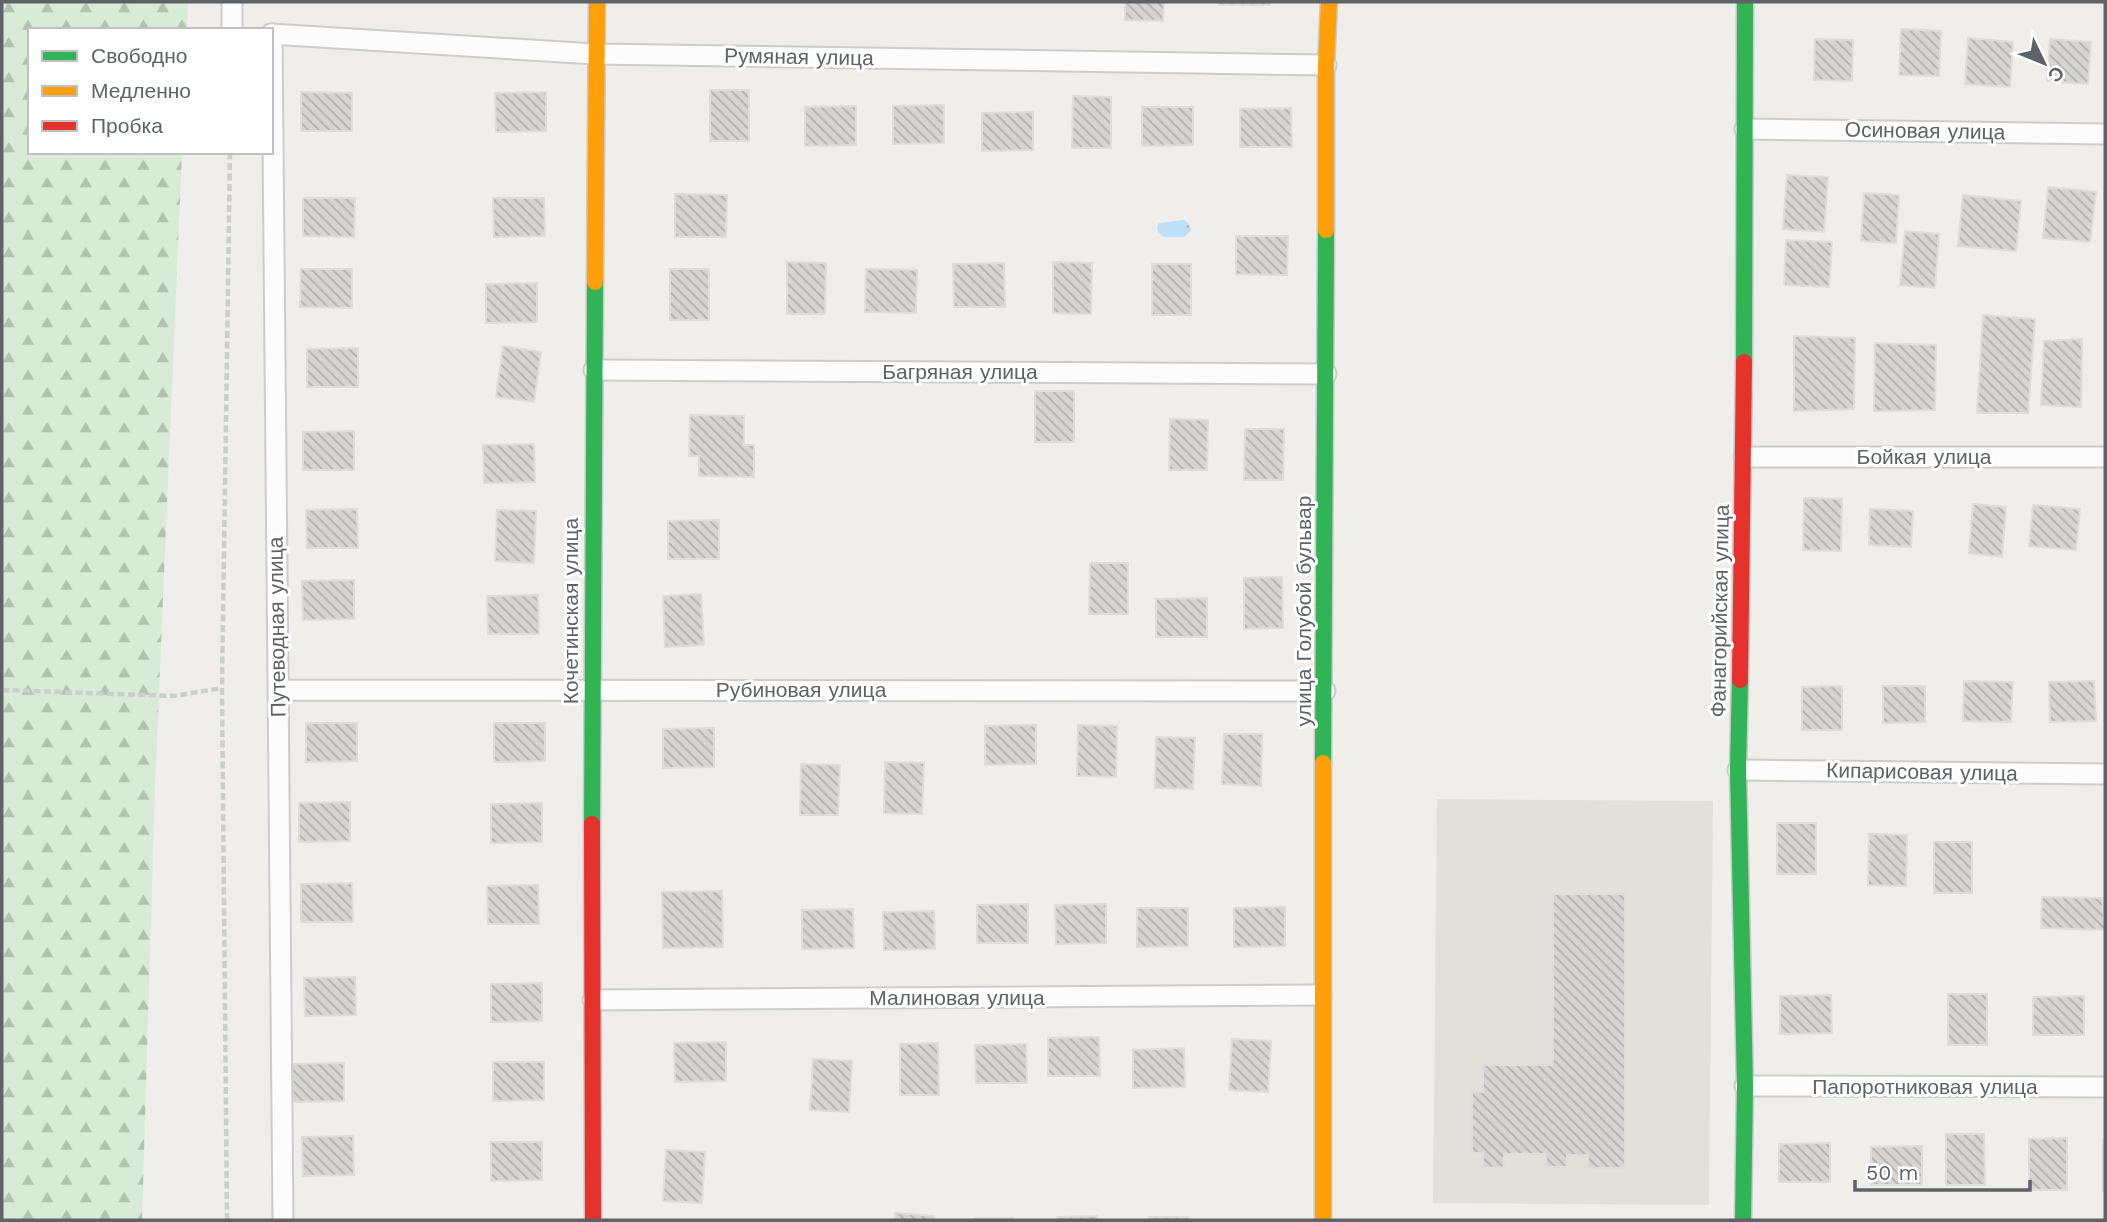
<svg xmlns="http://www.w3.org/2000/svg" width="2107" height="1222" font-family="'Work Sans',sans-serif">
<defs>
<pattern id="forest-firs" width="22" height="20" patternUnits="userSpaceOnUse" patternTransform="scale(1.75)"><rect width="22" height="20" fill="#d8ebd6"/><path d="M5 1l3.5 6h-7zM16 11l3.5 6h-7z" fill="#b2c2b1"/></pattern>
<pattern id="water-ripples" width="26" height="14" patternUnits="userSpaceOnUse" patternTransform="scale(1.75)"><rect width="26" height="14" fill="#bfe0f9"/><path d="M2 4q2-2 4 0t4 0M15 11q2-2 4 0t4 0" fill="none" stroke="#9eb9cd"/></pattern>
<pattern id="building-back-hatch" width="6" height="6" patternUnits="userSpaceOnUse" patternTransform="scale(1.75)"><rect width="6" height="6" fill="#d6d5d3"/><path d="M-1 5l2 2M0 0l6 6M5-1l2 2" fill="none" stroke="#b1b0af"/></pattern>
</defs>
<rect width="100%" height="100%" fill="#efeeea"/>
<path fill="#e2e0da" d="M1437,799L1713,801L1709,1205L1433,1203Z"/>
<path fill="url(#forest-firs)" d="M2,2H188L187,30H30V152H182L155,787L142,1220H2Z"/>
<path fill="url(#water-ripples)" d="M1184,220L1188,223L1191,230L1185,237H1164L1158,232L1157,226L1159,223Z"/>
<path fill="url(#building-back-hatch)" stroke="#deddd9" stroke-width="2" d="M1125,2H1164L1163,21L1125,20Z
M1219,2H1270V5H1219Z
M1901,29L1941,31L1939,76L1899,75Z
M1968,38L2013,42L2010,87L1965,84Z
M1815,39L1853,40L1852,81L1814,80Z
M2050,39L2091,42L2088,84L2047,81Z
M710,90H749V141H710Z
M301,92L352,93V131H301Z
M546,92V131L496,132L495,93Z
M1073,96L1111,97V148H1072Z
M944,105V143L893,144V106Z
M856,106V145L805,146V107Z
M1142,107H1193V145L1142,146Z
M1291,108L1292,147H1240V109Z
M1033,112V150L982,151V113Z
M1787,175L1828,177L1824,232L1783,229Z
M2048,187L2096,192L2090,242L2043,238Z
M1864,193L1899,195L1896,243L1861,241Z
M675,194L727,195L726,237H675Z
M1963,195L2021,201L2016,251L1958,246Z
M303,198H355L354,237L303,236Z
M493,198H544L545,236L494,237Z
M1905,231L1939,234L1935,288L1900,285Z
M1236,236H1288L1287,275L1236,274Z
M1786,240L1832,242L1829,287L1784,285Z
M787,262L826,263L825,314H787Z
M1053,262L1092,263L1091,314L1053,313Z
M1004,263L1005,307H954L953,264Z
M1152,264H1191V315H1152Z
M301,269H352V308L300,307Z
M670,269H709V320H670Z
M866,269L917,270L916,313L865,312Z
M537,283V322L486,323V284Z
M1983,315L2035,319L2028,413H1977Z
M1794,336L1855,338L1854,409L1794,411Z
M2082,339L2081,407L2041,405L2044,341Z
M1875,343L1936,345L1935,410L1874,411Z
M503,346L541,352L534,402L496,397Z
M358,348V387H307V349Z
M1035,391H1074V442H1035Z
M690,415L744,416V445H754V477L699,476V456H689Z
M1170,419L1208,420L1207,470H1169Z
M1245,429H1284L1283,480H1244Z
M354,431V470H303V432Z
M534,444L535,482L484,483L483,445Z
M1804,498L1842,499L1841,551L1803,550Z
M1973,504L2006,507L2002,557L1969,553Z
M2033,505L2080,509L2076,550L2029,546Z
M357,509L358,548H307L306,510Z
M1870,509L1913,511L1911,547L1869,545Z
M497,510L536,511L534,563L495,561Z
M719,520V559H668V521Z
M1090,563H1128V614H1089Z
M1282,577L1283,628L1244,629V578Z
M354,580V619L303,620L302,581Z
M701,594L704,645L665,647L663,596Z
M538,595L539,634H488L487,596Z
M1207,598V637H1156V599Z
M1964,681L2013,682L2011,722L1963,721Z
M2094,681L2096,721L2050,722L2049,682Z
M1842,686V730H1802V687Z
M1883,686H1925V722L1883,723Z
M306,723H357V761L306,762Z
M494,723H545V761L494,762Z
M1036,725V764L985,765V726Z
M1078,725L1117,726L1116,777L1077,776Z
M714,728V767L663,768V729Z
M1224,734H1262L1261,786L1222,784Z
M1156,737L1195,738L1193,789L1155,788Z
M885,762L924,763L922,814L884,813Z
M801,764L840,765L838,815H800Z
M350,802V841L299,842V803Z
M542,803V842L491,843V804Z
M1777,823H1816V874H1777Z
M1869,834L1907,835L1906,886L1868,885Z
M1934,842H1972V893H1934Z
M352,883L353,922H301V884Z
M538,885L539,924H488L487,886Z
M722,891L723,947L663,948L662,892Z
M1553,894H1625V1168H1588V1155H1567V1167H1546V1154H1504V1167L1483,1168V1153H1472V1092H1483V1065H1553Z
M2042,897L2102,898L2105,930L2041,928Z
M1028,904V943H977V905Z
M1106,904V943L1056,944L1055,905Z
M1285,907V946L1234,947V908Z
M1137,908H1188V946L1137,947Z
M853,909L854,948L802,949V910Z
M934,911L935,949L884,950L883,912Z
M355,977L356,1015L305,1016L304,978Z
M542,983V1021L491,1022V984Z
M1948,994H1987V1045H1948Z
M1831,995L1832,1033L1780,1034V996Z
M2084,996V1035H2033V997Z
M1099,1037L1100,1076H1048V1038Z
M1232,1039L1271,1041L1268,1092L1229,1090Z
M726,1042V1081L675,1082L674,1043Z
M938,1043L939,1095H900V1044Z
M1026,1044L1027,1083H976L975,1045Z
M1184,1048L1185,1087L1133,1088V1050Z
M813,1059L852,1061L849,1112L810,1110Z
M493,1062H544V1100L493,1101Z
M344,1063V1101L293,1102L292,1064Z
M1946,1134H1984L1985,1185H1946Z
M353,1136L354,1175L303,1176L302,1137Z
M2067,1138V1190H2029V1139Z
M2103,1140H2105V1191H2103Z
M491,1142H542V1180L491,1181Z
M1830,1143V1182H1779V1144Z
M1922,1146V1185H1871V1147Z
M666,1150L705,1152L702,1203L663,1201Z
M895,1213L934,1216V1220H895Z
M1097,1216V1220H1059L1058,1217Z
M1149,1217H1188V1220H1149Z
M975,1218H1013V1220H975Z"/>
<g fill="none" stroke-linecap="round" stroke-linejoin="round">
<g stroke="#cbcccc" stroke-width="23">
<path id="street" d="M232,30V2
M271,34L595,54L1326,65
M272,34L283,1220
M1745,129L2105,134
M594,370L1326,374
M1744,457H2105
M278,690L1325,691
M1738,770L2105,774
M593,1000L1321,995
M1745,1086L2105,1087"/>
</g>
<g stroke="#cacacb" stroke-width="19">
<path id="fast" d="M1744,362L1745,2
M1740,680L1738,770L1745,1086L1743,1220
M1323,763L1326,230
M592,824L595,282"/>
</g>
<g stroke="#cacacb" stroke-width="19">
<path id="slow" d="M1326,230V65L1329,2
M595,282L597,2
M1323,1220V763"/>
</g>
<g stroke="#cacacb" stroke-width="19">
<path id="jam" d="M1740,680L1744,362
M592,824L593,1220"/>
</g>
<path stroke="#cacfcc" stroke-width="4.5" stroke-dasharray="7 3.5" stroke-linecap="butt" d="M2,690L174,696L222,688
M227,1220L222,688L230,152"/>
<use href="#street" stroke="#fdfcfc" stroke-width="19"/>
<use href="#fast" stroke="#30b455" stroke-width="16"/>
<use href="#slow" stroke="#ff9f0a" stroke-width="16"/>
<use href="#jam" stroke="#e5322d" stroke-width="16"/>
</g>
<g text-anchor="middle" stroke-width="6" stroke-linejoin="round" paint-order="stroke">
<g font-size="21" fill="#5f6368" stroke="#fff">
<text transform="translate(799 57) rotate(1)" y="7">Румяная улица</text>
<text transform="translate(1925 131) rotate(1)" y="7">Осиновая улица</text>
<text x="960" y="379">Багряная улица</text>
<text x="1924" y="464">Бойкая улица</text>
<text transform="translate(571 611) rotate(-90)" y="7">Кочетинская улица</text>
<text transform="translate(1304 611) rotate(-90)" y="7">улица Голубой бульвар</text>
<text transform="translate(1720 611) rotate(-89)" y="7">Фанагорийская улица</text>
<text transform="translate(277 627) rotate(-91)" y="7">Путеводная улица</text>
<text x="801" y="697">Рубиновая улица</text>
<text transform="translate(1922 772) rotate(1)" y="7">Кипарисовая улица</text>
<text x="957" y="1005">Малиновая улица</text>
<text x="1925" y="1094">Папоротниковая улица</text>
</g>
</g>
<rect width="2107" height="1222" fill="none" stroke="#5f6368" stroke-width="7"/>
<rect x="28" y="28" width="245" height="126" fill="#ffffff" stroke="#bfc1c3" stroke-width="2"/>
<rect x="42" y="51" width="35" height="10" fill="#30b455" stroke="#bfc1c3" stroke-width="2"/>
<text x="91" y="63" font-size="21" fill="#5f6368">Свободно</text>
<rect x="42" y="86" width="35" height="10" fill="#ff9f0a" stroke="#bfc1c3" stroke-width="2"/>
<text x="91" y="98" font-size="21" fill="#5f6368">Медленно</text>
<rect x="42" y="121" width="35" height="10" fill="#e5322d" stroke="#bfc1c3" stroke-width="2"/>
<text x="91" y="133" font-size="21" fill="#5f6368">Пробка</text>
<g transform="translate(2044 63) rotate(133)" stroke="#ffffff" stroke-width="5" paint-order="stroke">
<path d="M0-5L12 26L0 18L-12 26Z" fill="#5f6368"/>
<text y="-10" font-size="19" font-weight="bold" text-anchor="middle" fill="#5f6368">С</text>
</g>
<path d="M1855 1180v10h175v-10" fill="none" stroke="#5f6368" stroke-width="3.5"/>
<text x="1866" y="1180" font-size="21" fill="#5f6368" stroke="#ffffff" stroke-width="5" paint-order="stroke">50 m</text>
</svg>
